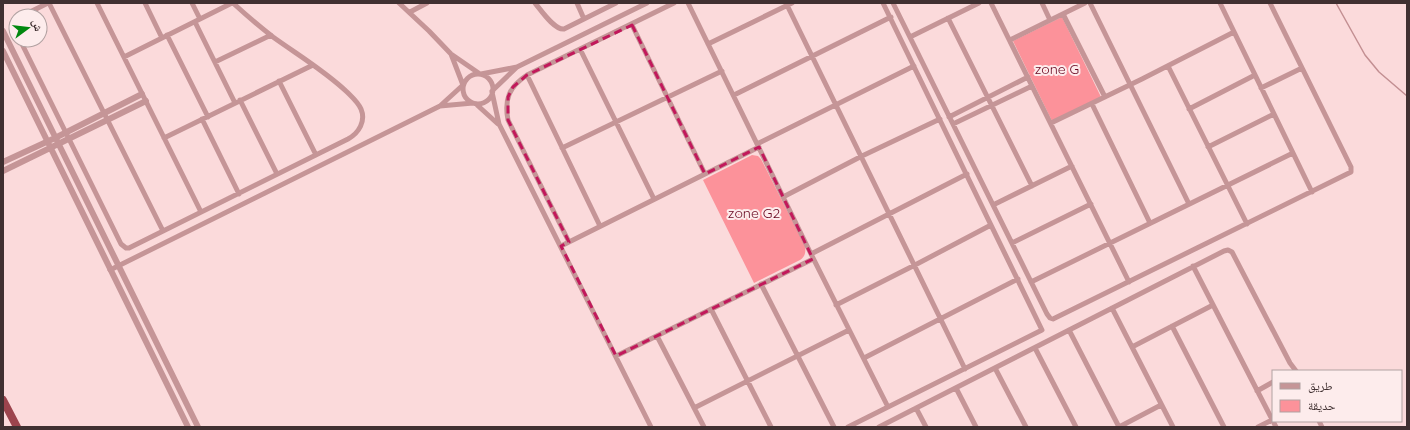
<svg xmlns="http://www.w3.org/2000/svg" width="1410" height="430" font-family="Quicksand,'Noto Naskh Arabic',sans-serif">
<rect width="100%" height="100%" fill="#fbdadb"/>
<path fill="#fc929a" d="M1062,17L1101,97L1052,121L1013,41Z
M752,155L758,156L761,159L805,246C806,252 805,257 800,260L754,283L703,180Z"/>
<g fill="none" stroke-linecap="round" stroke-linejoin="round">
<path stroke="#c38f92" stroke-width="1.5" d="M1336,3L1365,55L1379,72L1407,96"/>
<path stroke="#c59597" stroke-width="5" d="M49,3L163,231
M97,3L201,212
M145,3L162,38
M192,3L200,19
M399,3L429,31L451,54L480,74
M535,3C541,10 554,30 564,29L616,3
M577,3L584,19
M688,3L811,254L888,407
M786,3L965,369
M893,3L1047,314L1050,318L1053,319L1351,172V167L1270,3
M991,3L1129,282
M1042,3L1050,20
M1090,3L1189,204
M1220,3L1312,192
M410,12L427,3
M1063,14L1105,97
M22,16L48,3
M948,18L1032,186
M16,19L12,23L16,32
M195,22L235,103
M632,25L705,174
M167,35L208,117
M910,37L979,3
M20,40L121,244L126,248H129L348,139C359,133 366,121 361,109C358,102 352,97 347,92C325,71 298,55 273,37C259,26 246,15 233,3
M1010,40L1085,3
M708,44L792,3
M580,49L654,199
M124,57L232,3
M215,62L271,35
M1168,66L1247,224
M481,74L517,67L647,3
M463 89a15 15 0 1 1 30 0a15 15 0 1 1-30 0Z
M527,75L600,226
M279,81L316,155
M1261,88L1302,68
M492,91L517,67
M492,92L499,124L651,427
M734,95L891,17
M240,100L277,174
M476,104L498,124
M1092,104L1150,223
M440,106L473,103
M1189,109L1255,75
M949,117L1028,77
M202,119L239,194
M1051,123L1142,79L1234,32
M953,124L1032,86
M164,138L313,65
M757,144L914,66
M1208,147L1274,114
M562,148L722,71
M783,197L862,156L940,119
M993,205L1072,166
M569,242L508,120C504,99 509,87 527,75L674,3
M1012,243L1091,204
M561,246L759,147
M811,254L967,174
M1193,266L1276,427
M110,270L440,106L463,85L451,54
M1031,282L1293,153
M761,284L834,427
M836,305L915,265L991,225
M1112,308L1173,427
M711,309L771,427
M1172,326L1224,427
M1069,330L1119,427
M657,336L704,427
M1132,347L1213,305
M1035,348L1076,427
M616,356L813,259
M864,358L1018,279
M995,368L1026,427
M956,388L976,427
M1257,391L1273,382
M694,408L849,330
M916,408L926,427
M1319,421L1322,427
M848,427L1042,330L883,3
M879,427L1224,251L1228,250L1232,252L1290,363L1296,371
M1119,427L1161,405
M1258,427L1272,420"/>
<path stroke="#c59597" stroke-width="6" d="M3,31L198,427
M3,51L188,427
M3,162L55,138L142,94
M3,171L146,101"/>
<path stroke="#9c444d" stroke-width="8" d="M3,400L17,427"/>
</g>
<path fill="none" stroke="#c2185b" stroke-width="3" stroke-dasharray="8 5" stroke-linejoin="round" d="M632,25L705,174L759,147L813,259L616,356L561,246L569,242L508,120V97L513,87L527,75Z"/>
<g text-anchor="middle" stroke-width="4" stroke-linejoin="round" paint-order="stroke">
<g font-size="14" fill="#68061f" stroke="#fdecec">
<text x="1057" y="74">zone G</text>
<text x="754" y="218">zone G2</text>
</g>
</g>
<rect width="1410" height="430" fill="none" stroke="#403031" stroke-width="8"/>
<rect x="1272" y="370" width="130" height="52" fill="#fdecec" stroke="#b1a1a1"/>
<rect x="1280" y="383" width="20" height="6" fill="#c59597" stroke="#b1a1a1"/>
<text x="1308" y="390" font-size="12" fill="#403031">طريق</text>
<rect x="1280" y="400" width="20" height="12" fill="#fc929a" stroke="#b1a1a1"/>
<text x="1308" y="410" font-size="12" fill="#403031">حديقة</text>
<g transform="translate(28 28) rotate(75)"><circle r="19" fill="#fdecec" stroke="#b1a1a1"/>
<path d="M0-3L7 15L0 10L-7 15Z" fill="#01880f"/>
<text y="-6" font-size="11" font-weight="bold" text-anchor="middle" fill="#403031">ش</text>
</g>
</svg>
